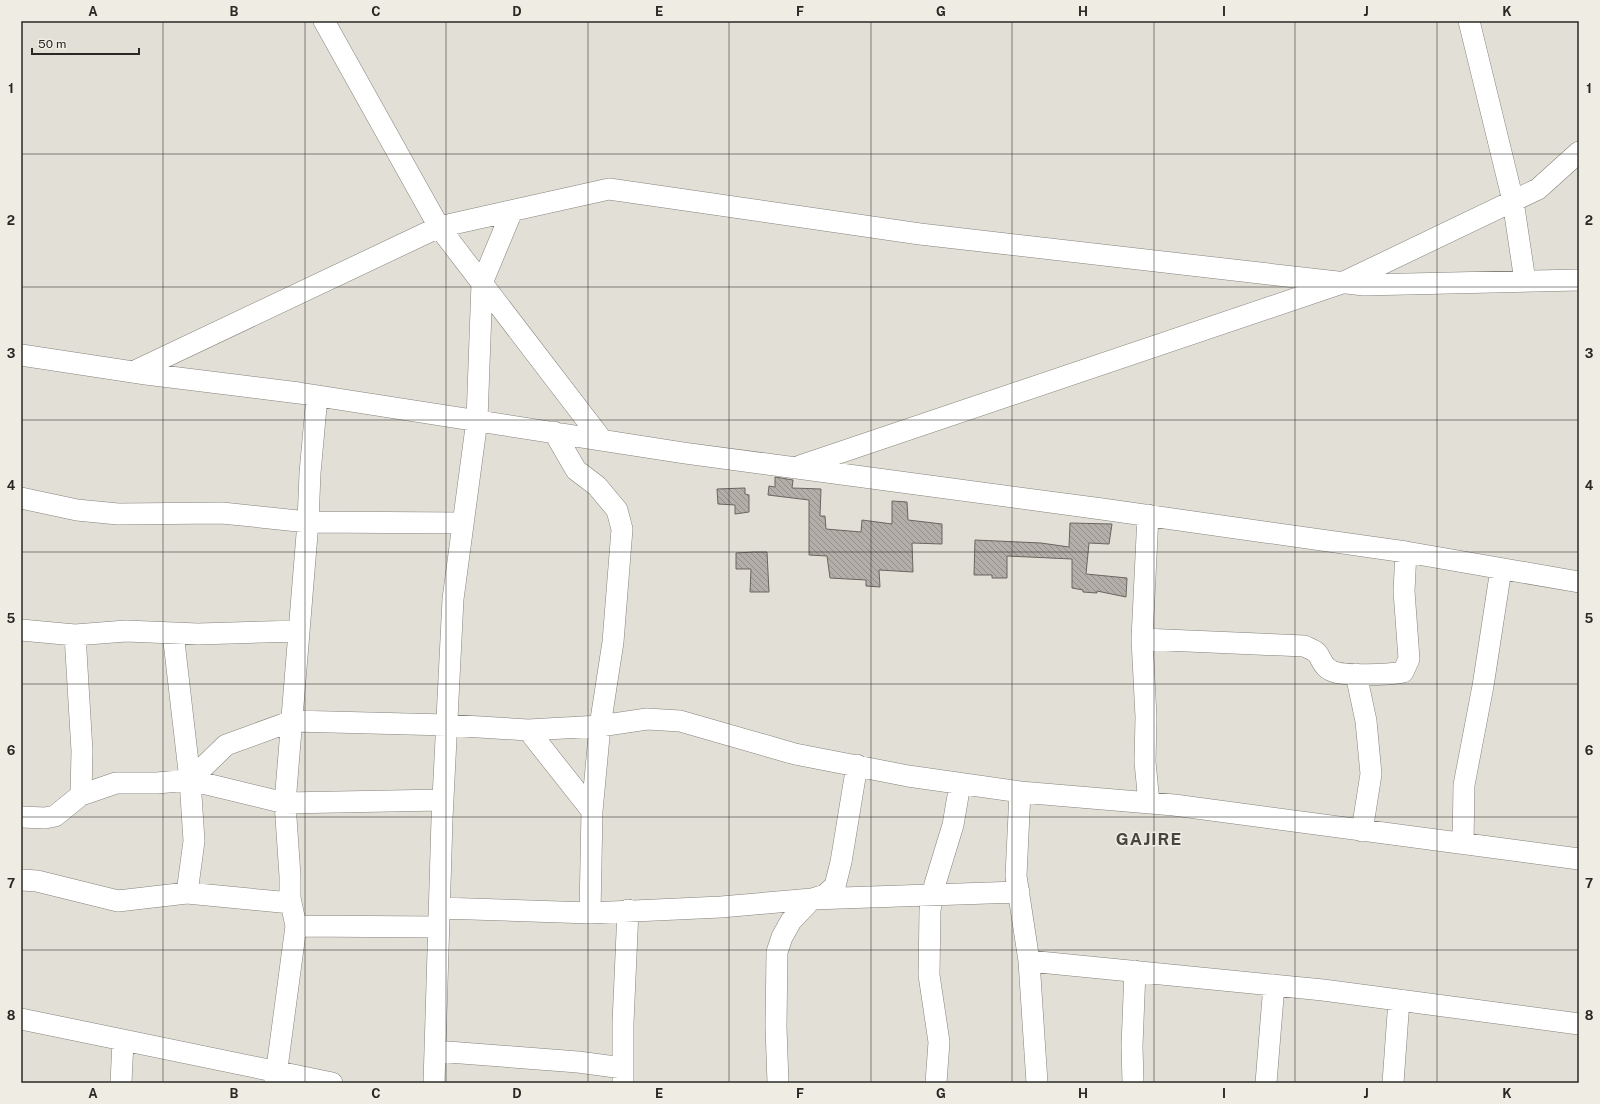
<svg xmlns="http://www.w3.org/2000/svg" width="1600" height="1104" font-family="'Public Sans',sans-serif">
<defs>
<pattern id="building-back-hatch" width="6" height="6" patternUnits="userSpaceOnUse"><rect width="6" height="6" fill="#b3aea8"/><path d="M-1 5l2 2M0 0l6 6M5-1l2 2" fill="none" stroke="#928e89"/></pattern>
</defs>
<rect width="100%" height="100%" fill="#e2dfd7"/>
<path fill="url(#building-back-hatch)" stroke="#6a6560" d="M775,477L793,480L792,488L821,489L820,516H825L826,529L861,532L862,520L892,524V501L907,502L908,520L942,524V544L912,543L913,572L879,570L880,587L866,586V580L830,578L827,556L809,555V500L768,495L769,486L775,487Z
M745,488V494L749,495V512L735,514V505L718,504L717,489Z
M1070,523L1112,524L1109,544L1089,543L1086,574L1127,578L1126,597L1097,591V593L1083,592V590L1072,588V559L1007,556V578H992V575H974L975,540L1041,543L1069,547Z
M754,552H767L769,592H750L751,569H736V553Z"/>
<g fill="none" stroke-linecap="round" stroke-linejoin="round">
<g stroke="#84827b" stroke-width="22">
<path id="minor" d="M324,21L439,227L602,440
M1469,21L1513,201L1525,281
M21,355L146,374L299,393L684,453L1102,509L1406,552L1579,582
M133,372L439,227L609,189L920,234L1364,285L1579,280
M554,432L576,470L597,486L617,510L622,529L613,642L600,726L592,811L590,913
M800,466L1342,283L1538,189L1579,152
M21,498L77,510L118,514L222,513L308,522L463,523
M1148,515L1142,639L1146,717L1145,762L1149,803
M21,630L75,635L126,631L198,634L299,631
M173,633L190,780
M75,635L82,751L81,795
M1142,639L1304,646C1308,648 1314,650 1317,653C1322,659 1322,666 1330,670C1341,677 1390,675 1403,672L1409,659L1404,591L1406,552
M1356,674L1366,721L1371,774L1362,831
M528,730L592,811
M1020,792L1016,876L1029,961L1037,1083
M21,817L45,818L55,816L81,795L116,783H157L190,780L226,745L292,721L447,725L528,730L600,726L647,719L680,721L795,754L908,776L1020,792L1174,805L1579,859
M1463,843L1464,785L1483,686L1501,569
M21,880L37,881L118,901L187,893L291,903
M187,893L194,841L190,780L285,803L443,800
M440,908L590,913L721,907L812,899L1019,892
M296,926L439,927
M1029,961L1323,990L1579,1024
M21,1019L332,1083
M435,1051L578,1062L623,1068
M121,1083L123,1041
M275,1083L296,926L290,898V876L285,803L308,522L310,473L317,396
M434,1083L442,819L453,599L477,420L482,283L512,211
M623,1083V1023L628,910
M778,1083L776,1027L777,952L782,937L791,921L812,899L825,895L835,886L841,862L857,765
M936,1083L939,1042L929,975L930,910L935,884L953,825L960,784
M1133,1083L1132,1046L1135,971
M1266,1083L1274,985
M1393,1083L1399,1000"/>
</g>
<use href="#minor" stroke="#fff" stroke-width="21"/>
</g>
<path fill="none" stroke="#292825" stroke-width="1" stroke-opacity="0.55" d="M163,21V1083M305,21V1083M446,21V1083M588,21V1083M729,21V1083M871,21V1083M1012,21V1083M1154,21V1083M1295,21V1083M1437,21V1083M21,154H1579M21,287H1579M21,420H1579M21,552H1579M21,684H1579M21,817H1579M21,950H1579"/>
<g text-anchor="middle" stroke-width="3" stroke-linejoin="round" paint-order="stroke">
<g font-size="17" font-weight="bold" letter-spacing="1" fill="#48453f" stroke="#efece4">
<text x="1149" y="845">GAJIRE</text>
</g>
</g>
<rect width="1600" height="1104" fill="none" stroke="#efece4" stroke-width="44"/>
<path d="M32 48v6h107v-6" fill="none" stroke="#292825" stroke-width="2"/>
<text x="38" y="48" font-size="12" fill="#292825" stroke="#efece4" stroke-width="3" paint-order="stroke">50 m</text>
<rect x="22" y="22" width="1556" height="1060" fill="none" stroke="#292825" stroke-width="1.5"/>
<g font-size="13" text-anchor="middle" font-weight="bold" fill="#292825">
<text x="93" y="16">A</text>
<text x="234" y="16">B</text>
<text x="376" y="16">C</text>
<text x="517" y="16">D</text>
<text x="659" y="16">E</text>
<text x="800" y="16">F</text>
<text x="941" y="16">G</text>
<text x="1083" y="16">H</text>
<text x="1224" y="16">I</text>
<text x="1366" y="16">J</text>
<text x="1507" y="16">K</text>
<text x="11" y="93">1</text>
<text x="1589" y="93">1</text>
<text x="11" y="225">2</text>
<text x="1589" y="225">2</text>
<text x="11" y="358">3</text>
<text x="1589" y="358">3</text>
<text x="11" y="490">4</text>
<text x="1589" y="490">4</text>
<text x="11" y="623">5</text>
<text x="1589" y="623">5</text>
<text x="11" y="755">6</text>
<text x="1589" y="755">6</text>
<text x="11" y="888">7</text>
<text x="1589" y="888">7</text>
<text x="11" y="1020">8</text>
<text x="1589" y="1020">8</text>
<text x="93" y="1098">A</text>
<text x="234" y="1098">B</text>
<text x="376" y="1098">C</text>
<text x="517" y="1098">D</text>
<text x="659" y="1098">E</text>
<text x="800" y="1098">F</text>
<text x="941" y="1098">G</text>
<text x="1083" y="1098">H</text>
<text x="1224" y="1098">I</text>
<text x="1366" y="1098">J</text>
<text x="1507" y="1098">K</text>
</g>
</svg>
